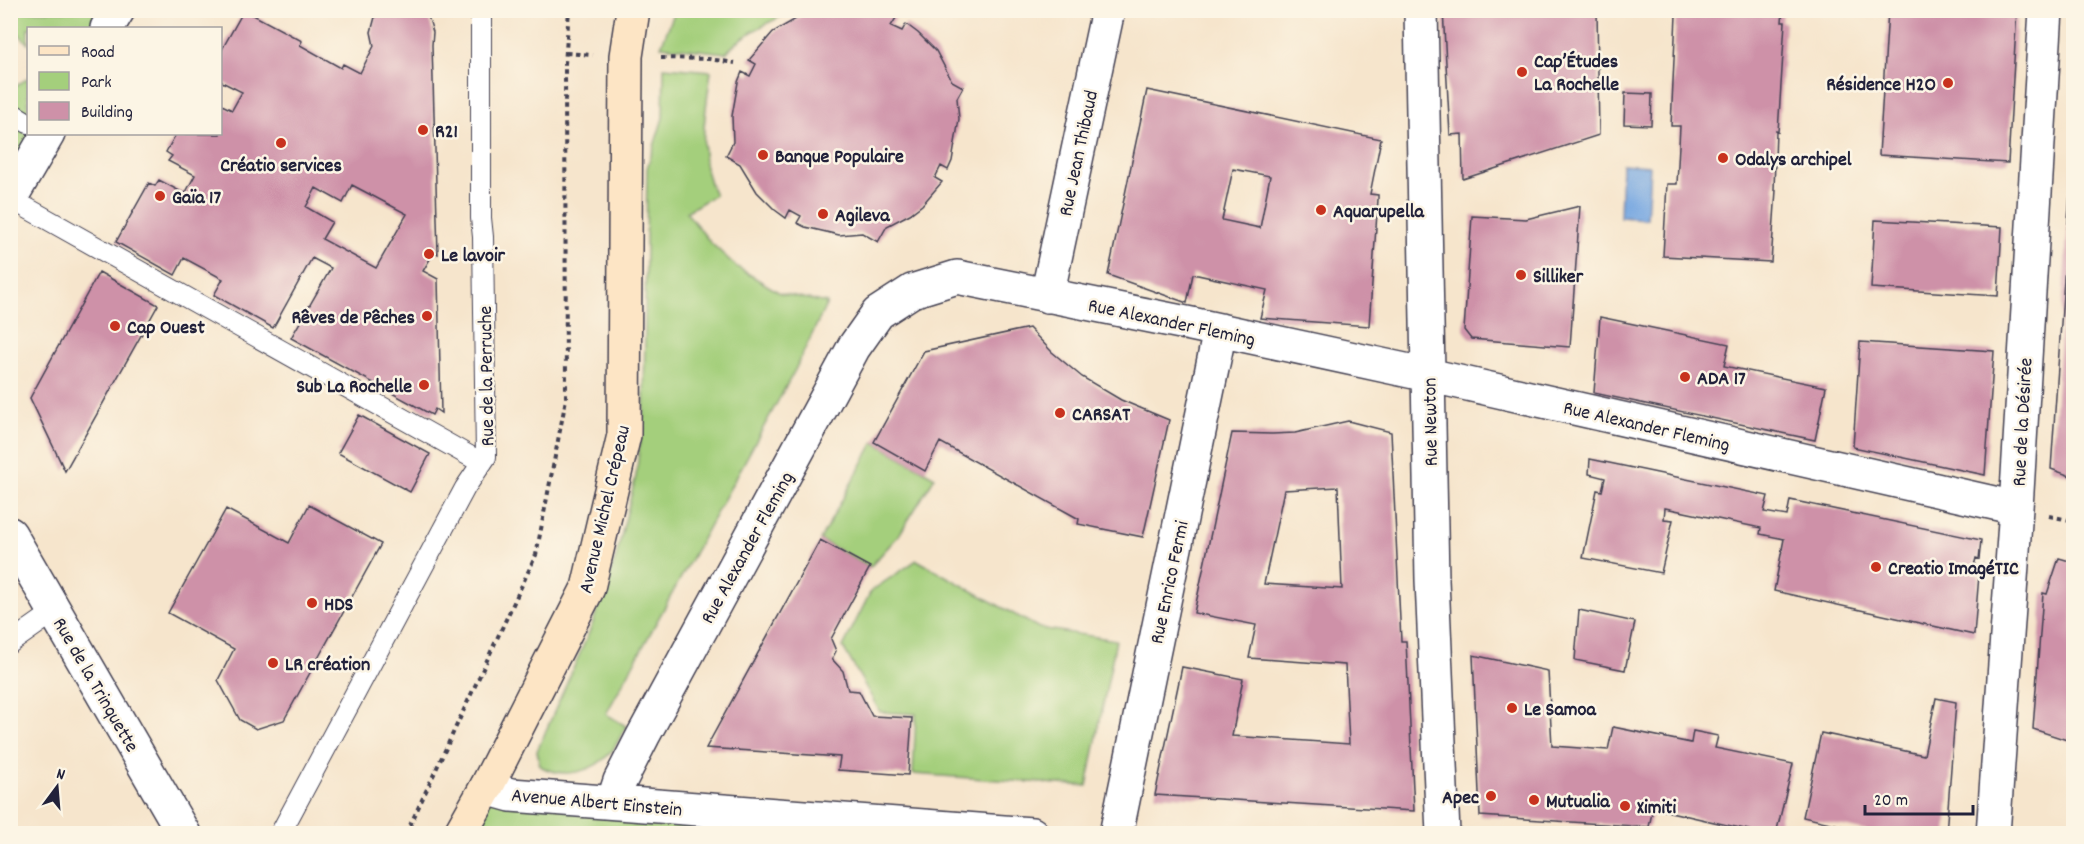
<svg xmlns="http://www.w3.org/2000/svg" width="2084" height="844" font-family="Dekko,sans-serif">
<rect width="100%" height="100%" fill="#fcf5e5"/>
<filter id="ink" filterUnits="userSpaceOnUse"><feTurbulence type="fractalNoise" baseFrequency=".0167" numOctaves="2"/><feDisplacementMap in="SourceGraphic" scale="12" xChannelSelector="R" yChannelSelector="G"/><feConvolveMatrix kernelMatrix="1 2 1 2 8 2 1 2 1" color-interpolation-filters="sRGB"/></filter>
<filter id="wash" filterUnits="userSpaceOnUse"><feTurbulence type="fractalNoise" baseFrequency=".008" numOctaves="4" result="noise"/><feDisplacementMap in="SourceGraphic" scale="24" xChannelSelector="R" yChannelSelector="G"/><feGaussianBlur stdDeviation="1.35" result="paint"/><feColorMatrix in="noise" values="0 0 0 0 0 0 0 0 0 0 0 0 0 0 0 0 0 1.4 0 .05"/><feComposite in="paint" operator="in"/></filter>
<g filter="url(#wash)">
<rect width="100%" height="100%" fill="#f6e5cc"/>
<path fill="#a4cf7c" stroke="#63785c" stroke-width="1.5" d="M11,11H99L94,28H28V44L11,25Z
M675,11V10L788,11L787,13C766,25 742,34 726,53L661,46Z
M664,67L711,71C706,112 695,156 715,195L686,212L711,243L737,267L780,293L827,303L795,370L606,714L626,726C622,734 617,744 612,751C594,772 565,780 540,766L537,751L591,628L616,557L636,476L644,409L647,168L663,118Z
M28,78V134H34L11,176V92L13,88Z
M874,442L935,477L899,535L870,567L820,540Z
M917,560L1039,628L1116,640L1087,786L913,774L916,714L880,712L843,647L871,591Z
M486,788L1032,834H460Z"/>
<path fill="#77a7e1" stroke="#4c648e" stroke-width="1.5" d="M1622,164L1650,166L1647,219L1620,217Z"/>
<g id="blocks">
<path fill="#ce91a8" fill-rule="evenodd" d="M244,10L302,41L300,45L341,68L343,64L360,73L374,46L371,32L375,17L380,10H423L428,16L433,32L432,45L438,254L434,252L423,271L438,279L441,413L435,409L432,415L291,338L331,268L312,258L273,328L214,295L223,279L184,258L175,275L116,242L149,183L155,186L159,180L185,194L195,175L168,161L172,156L166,152L176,134H220V104L232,110L242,92L220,81V53ZM352,185L407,214L376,268L322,239L332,222L306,207L316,188L343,203Z
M805,10H875L896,18L891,26L902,31L906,24L918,33L936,51L952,81L963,87L957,98L959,119L952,161L948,170L941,166L935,178L942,182L922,205L910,214L887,226L878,242L862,233L839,235L805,227L797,223L801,216L790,210L786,218L775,210L757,192L740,164L726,156L733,142L732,116L738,82L742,72L750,76L756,64L749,60L773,32L803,15Z
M1443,10H1597L1599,135L1463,179L1462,134L1450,135Z
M1708,10H1783L1782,22H1785L1778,132L1776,131L1774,190H1776L1771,262L1663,256L1667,184H1677L1680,126H1671L1676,15L1707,17Z
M1888,10H2017L2008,163L1879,155Z
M1147,90L1381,139L1370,194L1378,195V199L1369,326L1260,318L1267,290L1193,274L1187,303L1108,275ZM1233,169L1270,176L1260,228L1222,220Z
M1625,93L1652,94L1651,125L1624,124Z
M2072,163H2073V477L2051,469Z
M1580,206L1570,347L1471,339L1464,330L1472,216L1526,219Z
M1875,220L2002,227L1998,296L1871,288Z
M99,272L158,305L65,471L30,398Z
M1600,317L1729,344L1724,366L1826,387L1815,440L1594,393Z
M1029,328L1052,352L1082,377L1121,400L1169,420L1143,537L1078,524L1079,519L940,442L925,471L874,442L924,351Z
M1860,342L1994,351L1985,475L1853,447Z
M359,415L430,454L410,492L338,453Z
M1348,421L1391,432L1401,641H1406L1414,811L1155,795L1182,667L1243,679L1232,736L1349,744L1345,665L1249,658L1256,625L1194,613L1232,433L1272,434L1295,433ZM1338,487L1342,589L1264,584L1284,490Z
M1590,459L1768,496L1764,512L1787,516L1790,500L1981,540L1979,559L1976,558L1972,574L1979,575L1974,635L1774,591L1784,539L1760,534L1761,528L1665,508L1664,519L1673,520L1661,573L1583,558L1597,490L1602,491L1605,478L1589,474Z
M309,505L381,544L284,720L256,729L240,720L218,680L234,649L168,613L226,509L289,543Z
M820,540L870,567L831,639L836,651L832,659L843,671L848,690L859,691L872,716L912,718L908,775L838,770L840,757L706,748Z
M2059,558L2073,562V742L2033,729L2043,593L2047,594Z
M1579,610L1635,622L1625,670L1575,660Z
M1473,655L1548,671L1552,746L1608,750L1613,727L1691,743L1693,731L1718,736L1715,748L1793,764L1776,834H1766L1653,808L1649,827L1480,816Z
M1936,698L1956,702L1946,834H1879L1803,817L1821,733L1924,755Z"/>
</g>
</g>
<g filter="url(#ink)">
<use href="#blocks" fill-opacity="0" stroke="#423f51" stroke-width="1.5"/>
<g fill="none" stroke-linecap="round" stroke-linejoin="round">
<g stroke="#423f51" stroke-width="22">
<path id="lane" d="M10,112L28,123
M11,199L482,463
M10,643L54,612
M280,834L465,488L486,457L483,237L481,218V10"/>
</g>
<g stroke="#423f51" stroke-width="36">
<path id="street" d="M1421,10L1432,580L1443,834
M107,28L118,10
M10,199L48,134
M1047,296L1108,10
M10,534L184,834
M486,788L511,795L1032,834
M613,802L620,781L643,736L854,347L878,313L912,291L957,277L1191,324L1428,375L2016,508
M1116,834L1220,330
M1993,834L2016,508L2046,10"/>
</g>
<g stroke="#423f51" stroke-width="36">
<path id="secondary" d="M460,834L486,788L588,588L624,435L626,56L633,10"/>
</g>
<path stroke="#423f51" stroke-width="4" stroke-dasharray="4.5 4.5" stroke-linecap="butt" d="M566,53L593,55
M661,58L709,59L735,63
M2049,516L2074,521
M406,834L536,555L566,399L565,64L569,10"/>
<use href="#lane" stroke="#fff" stroke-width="20"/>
<use href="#street" stroke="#fff" stroke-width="33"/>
<use href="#secondary" stroke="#fde5c5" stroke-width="33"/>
</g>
</g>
<g fill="#c8321e" stroke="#fcf5e5" stroke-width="2">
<circle cx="1522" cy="72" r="6"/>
<circle cx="1948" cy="83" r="6"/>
<circle cx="423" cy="130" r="6"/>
<circle cx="281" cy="143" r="6"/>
<circle cx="763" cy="155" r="6"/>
<circle cx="1723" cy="158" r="6"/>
<circle cx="160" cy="196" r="6"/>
<circle cx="1321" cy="210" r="6"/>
<circle cx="823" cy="214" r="6"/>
<circle cx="429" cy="254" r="6"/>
<circle cx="1521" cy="275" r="6"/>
<circle cx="427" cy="316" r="6"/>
<circle cx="115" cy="326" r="6"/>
<circle cx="1685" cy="377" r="6"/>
<circle cx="424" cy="385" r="6"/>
<circle cx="1060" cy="413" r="6"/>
<circle cx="1876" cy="567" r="6"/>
<circle cx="312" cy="603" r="6"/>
<circle cx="273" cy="663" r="6"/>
<circle cx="1512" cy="708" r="6"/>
<circle cx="1491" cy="796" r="6"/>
<circle cx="1534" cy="800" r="6"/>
<circle cx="1625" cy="806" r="6"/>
</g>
<g text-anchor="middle" stroke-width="5" stroke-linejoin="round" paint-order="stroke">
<g font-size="20" font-weight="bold" fill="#22223b" stroke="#fcf5e5" text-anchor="start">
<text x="1534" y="67">Cap’Études<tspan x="1534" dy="23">La Rochelle</tspan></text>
<text x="1936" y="90" text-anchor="end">Résidence H2O</text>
<text x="435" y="137">R21</text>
<text x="775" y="162">Banque Populaire</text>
<text x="1735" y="165">Odalys archipel</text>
<text x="281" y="171" text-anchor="middle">Créatio services</text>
<text x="172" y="203">Gaïa 17</text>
<text x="1333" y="217">Aquarupella</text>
<text x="835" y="221">Agileva</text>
<text x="441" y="261">Le lavoir</text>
<text x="1533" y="282">Silliker</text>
<text x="415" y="323" text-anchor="end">Rêves de Pêches</text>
<text x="127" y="333">Cap Ouest</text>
<text x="1697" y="384">ADA 17</text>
<text x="412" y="392" text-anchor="end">Sub La Rochelle</text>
<text x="1072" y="420">CARSAT</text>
<text x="1888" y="574">Creatio ImagéTIC</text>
<text x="324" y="610">HDS</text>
<text x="285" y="670">LR création</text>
<text x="1524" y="715">Le Samoa</text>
<text x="1479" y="803" text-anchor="end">Apec</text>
<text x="1546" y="807">Mutualia</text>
<text x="1637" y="813">Ximiti</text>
</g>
<g font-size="20" fill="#22223b" stroke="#fcf5e5">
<text transform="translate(1077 153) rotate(-78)" y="7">Rue Jean Thibaud</text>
<text transform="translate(1172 321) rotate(12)" y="7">Rue Alexander Fleming</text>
<text transform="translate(485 376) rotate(-91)" y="7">Rue de la Perruche</text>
<text transform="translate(1429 422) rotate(-91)" y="7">Rue Newton</text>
<text transform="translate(2021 422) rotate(-87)" y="7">Rue de la Désirée</text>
<text transform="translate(1647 425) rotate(13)" y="7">Rue Alexander Fleming</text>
<text transform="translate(603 509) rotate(-77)" y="7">Avenue Michel Crépeau</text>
<text transform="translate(746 547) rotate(-61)" y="7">Rue Alexander Fleming</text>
<text transform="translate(1168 582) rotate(-78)" y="7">Rue Enrico Fermi</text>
<text transform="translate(97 684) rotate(60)" y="7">Rue de la Trinquette</text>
<text transform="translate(597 801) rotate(5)" y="7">Avenue Albert Einstein</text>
</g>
</g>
<rect width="2084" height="844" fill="none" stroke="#fcf5e5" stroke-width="36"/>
<rect x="27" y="27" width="195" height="108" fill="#fcf5e5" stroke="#a5a1a1" stroke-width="1.5"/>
<rect x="39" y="46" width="30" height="9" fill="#fde5c5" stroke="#a5a1a1" stroke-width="1.5"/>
<text x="81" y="57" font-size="18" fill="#22223b">Road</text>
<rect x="39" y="72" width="30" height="18" fill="#a4cf7c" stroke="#a5a1a1" stroke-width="1.5"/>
<text x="81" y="87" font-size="18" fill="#22223b">Park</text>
<rect x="39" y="102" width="30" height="18" fill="#ce91a8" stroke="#a5a1a1" stroke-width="1.5"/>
<text x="81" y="117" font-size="18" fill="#22223b">Building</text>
<g transform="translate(57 787) rotate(16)" stroke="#fcf5e5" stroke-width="4.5" paint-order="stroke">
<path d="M0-4.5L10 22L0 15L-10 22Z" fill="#22223b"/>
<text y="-9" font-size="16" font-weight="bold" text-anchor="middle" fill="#22223b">N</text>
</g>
<path d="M1865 805v9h108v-9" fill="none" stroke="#22223b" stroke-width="3"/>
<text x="1874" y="805" font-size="18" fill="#22223b" stroke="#fcf5e5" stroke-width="4.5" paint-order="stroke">20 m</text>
</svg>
